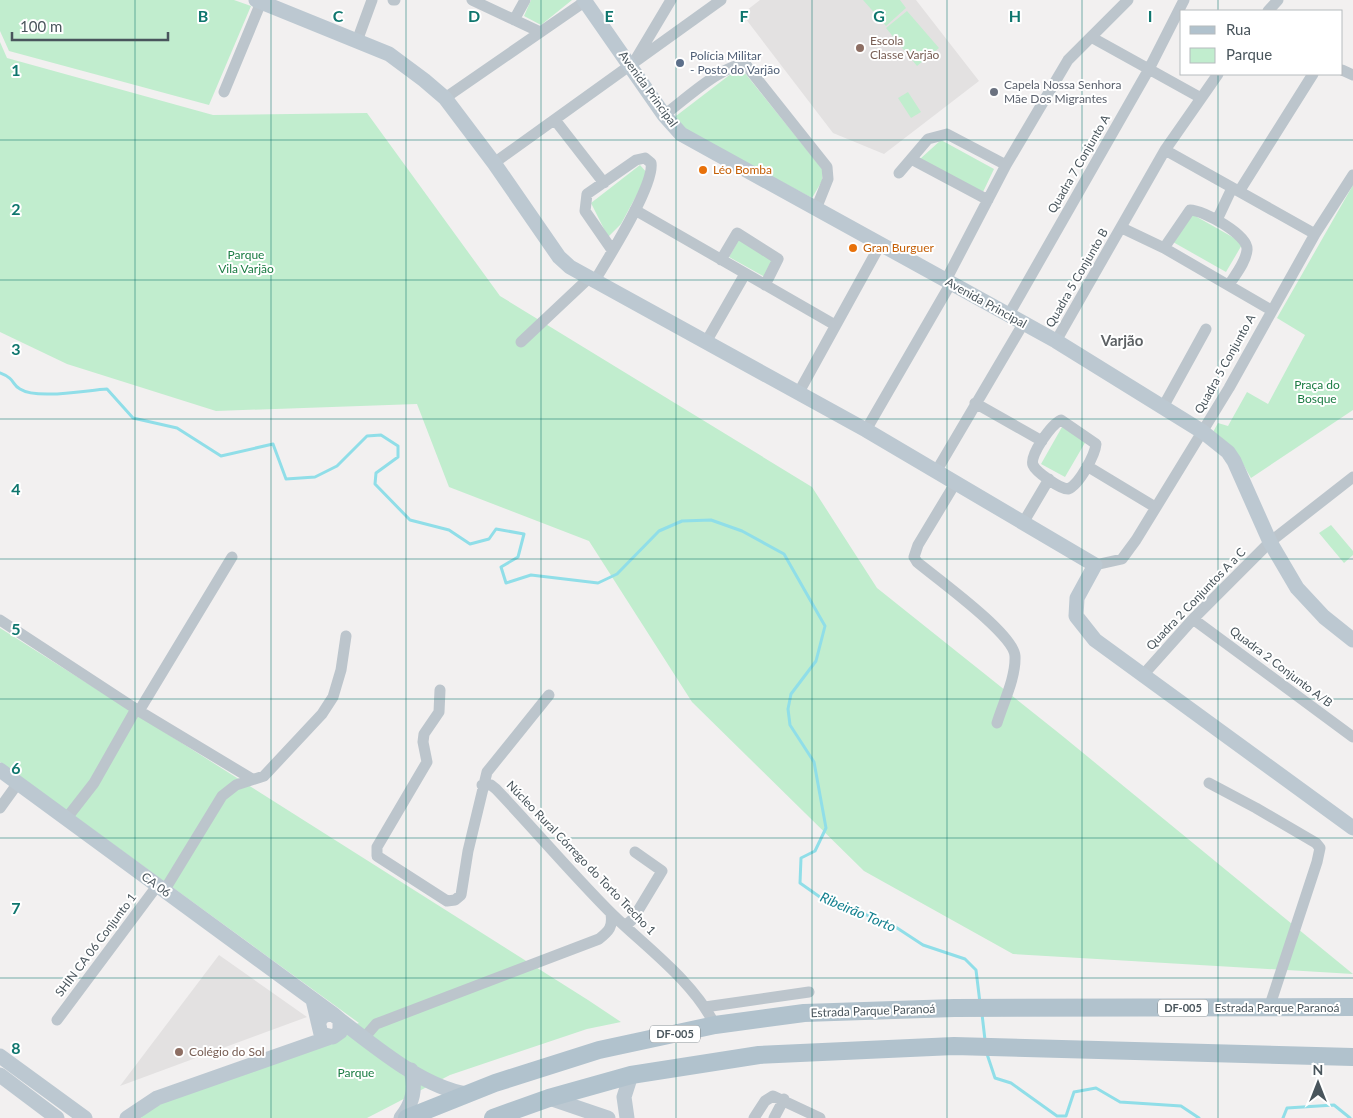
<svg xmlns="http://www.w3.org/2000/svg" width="1353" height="1118" font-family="Lato,sans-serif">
<rect width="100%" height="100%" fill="#f2f0f0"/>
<path fill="#e3e1e1" d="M760,0H916L979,81L884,154L833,133L742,14Z
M219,955L307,1017L120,1086Z"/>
<path fill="#c1edce" d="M0,0H234L251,6L209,105L9,51L0,31Z
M531,0H572L541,25L524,16Z
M863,0H900L906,8L886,26Z
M907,11L939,48L917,66L886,28Z
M0,42L7,58L213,115L367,113L500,296L812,487L877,588L1060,734L1353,974L1013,954L864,871L692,702L589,541L449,487L417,404L216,411L67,364L0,332Z
M740,67L823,170L822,181L812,198L689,132L680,125L676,116Z
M908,92L921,112L911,118L898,98Z
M941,140L994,169L983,192L920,159Z
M640,165L648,174L621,224L608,237L591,203Z
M1353,185V410L1251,478L1235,450L1213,432L1218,423L1228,426L1247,392L1268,404L1305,335L1277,318Z
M1190,213L1243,243L1226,272L1173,242Z
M740,238L775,258L765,277L729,257Z
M1062,427L1086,441L1065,477L1041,464Z
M1331,525L1353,551V555L1344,563L1319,533Z
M0,628L588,1000L621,1022L587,1029L450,1075L367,1118H141L148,1106L359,1023L0,762Z"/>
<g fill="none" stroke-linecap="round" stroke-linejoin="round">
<path stroke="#90dee8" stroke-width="3" d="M0,373C16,379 11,384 20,389C37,400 87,390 107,389L133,418L177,428L221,456L273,444L286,479L315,477L337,466L367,436L381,435L398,446V457L376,473L375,484L410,520L449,530L470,544L489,539L496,529L524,534L518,557L501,567L506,583L531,575L598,583L617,574L659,531L682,521L711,520L742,531L784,554L825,626L816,661L791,694L788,709L790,725L814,762L826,828L815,851L801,858L800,883L827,902L888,922L923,945L965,959L976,970L980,1003
M982,1014L985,1040
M986,1051L995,1078L1011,1083L1057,1116H1066L1074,1092L1096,1088L1120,1102L1181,1106L1199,1118
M1283,1118L1287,1108L1334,1105L1350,1118"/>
<path stroke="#bcc5cc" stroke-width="11" d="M393,0H395
M472,0L540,32
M1268,11L1278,0
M514,20L525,0
M1091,37L1201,98
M357,41L372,0
M634,62L671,0
M1342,70L1353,75
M224,92L262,0
M445,98L587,0
M664,115C681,103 726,61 746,65L827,167L828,179L816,209
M555,120L604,183
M1165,150L1315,234
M911,159L928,139L947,134L1006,165
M494,163L721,0
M899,173L911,159L988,200
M1240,190L1313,74
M635,210L835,325
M1217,220L1232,188
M1122,228L1164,248L1271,310
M1164,248L1190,210C1203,210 1249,235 1247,250C1246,262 1235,275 1229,285
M721,260L737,233L778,259L765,285
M946,280L1006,165L1068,60L1128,0
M594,282C607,260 655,185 651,163L645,158L636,160L587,194L585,211L612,250
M1008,316L1149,69L1184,0
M1056,341L1165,150L1218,74
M521,342L588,279
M706,342L745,274
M799,392L880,245
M975,403L1042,441
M1163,407L1206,329
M1061,420L1096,444C1095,455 1079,485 1068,489C1060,489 1036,472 1033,465C1029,455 1052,424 1061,420Z
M866,430L951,283
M1087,466L1155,507
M937,470L1023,324
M956,482L918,545L914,557L917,562C936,578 1014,634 1015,656C1016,678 1003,703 997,723
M1023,523L1049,479
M1095,565L1122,559L1136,540L1229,388L1315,234L1353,175
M1193,619L1353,737
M0,620L139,711L252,779
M1143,675L1193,619L1270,542L1353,477
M440,690L439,712L424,734L423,742L427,762L377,847V856L447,901L455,900L461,895L468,851L487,772L549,695
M139,711L232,557
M1209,783L1256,808L1316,843L1320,848L1317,862L1269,1008
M482,785H491L496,789C535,830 572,874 612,914C648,949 692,980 715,1025
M0,808L18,783
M66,819L94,783L136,709
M164,891L222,796L236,785L264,776L322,714L333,697L341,670L346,636
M625,926L633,919L662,871L635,852
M705,1007L809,992
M57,1020L157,886
M364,1038L376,1024L599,939C609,931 613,927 611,914
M754,1118L765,1101L773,1096L820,1118
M774,1118L784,1099"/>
<path stroke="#bcc8d1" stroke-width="15" d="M256,0L389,54L424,80L445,98L494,163L559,257L570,267L866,430L1095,565L1077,598L1076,616L1095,640L1353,828
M584,0L664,115L681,134L1056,341L1203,432L1228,452L1234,461L1270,542L1297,588L1324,617L1353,640
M0,770L333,1014
M313,1000L321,1034L333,1037L340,1032V1020L333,1014L324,1015L318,1022
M340,1020C376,1047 421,1086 466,1094
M0,1056L85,1118
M0,1075L57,1118
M549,1098L608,1118
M127,1118L157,1098L328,1038
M401,1118C413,1103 416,1089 411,1070
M627,1118L624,1097L631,1075"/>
<path stroke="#b1c2cd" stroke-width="18" d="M407,1118L495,1083L599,1050L715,1025L804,1013L954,1008L1353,1007
M493,1118L549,1098L631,1075L759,1055L954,1046L1353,1057"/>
</g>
<path fill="none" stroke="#0f766e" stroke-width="1" stroke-opacity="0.55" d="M135,0V1118M271,0V1118M406,0V1118M541,0V1118M676,0V1118M812,0V1118M947,0V1118M1082,0V1118M1218,0V11M1218,74V1118M0,140H1353M0,280H1353M0,419H1353M0,559H1353M0,699H1353M0,838H1353M0,978H1353"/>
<g fill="#8d6e63" stroke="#fff" stroke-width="2">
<circle cx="860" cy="48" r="5"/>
<circle cx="179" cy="1052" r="5"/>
</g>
<circle fill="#5c6f8a" stroke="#fff" stroke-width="2" cx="680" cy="63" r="5"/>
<circle fill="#6b7280" stroke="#fff" stroke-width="2" cx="994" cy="92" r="5"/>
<g fill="#e8710a" stroke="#fff" stroke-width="2">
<circle cx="703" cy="170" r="5"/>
<circle cx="853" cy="248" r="5"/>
</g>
<g text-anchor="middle" stroke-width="4" stroke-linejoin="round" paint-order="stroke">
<g fill="#fff" stroke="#80888d" stroke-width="1">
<rect x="1158" y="999.5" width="50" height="17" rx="4"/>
<rect x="650" y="1025.5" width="50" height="17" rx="4"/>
</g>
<g font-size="11" font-weight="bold" fill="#49555c">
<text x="1183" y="1012">DF-005</text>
<text x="675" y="1038">DF-005</text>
</g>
<g font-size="12" fill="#785e54" stroke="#fff" text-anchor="start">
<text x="870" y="45">Escola<tspan x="870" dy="14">Classe Varjão</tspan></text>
<text x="189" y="1056">Colégio do Sol</text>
</g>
<g font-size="12" fill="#4e5e75" stroke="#fff" text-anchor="start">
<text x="690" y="60">Polícia Militar<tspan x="690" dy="14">- Posto do Varjão</tspan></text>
</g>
<g font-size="12" fill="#5b616d" stroke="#fff" text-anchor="start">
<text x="1004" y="89">Capela Nossa Senhora<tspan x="1004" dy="14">Mãe Dos Migrantes</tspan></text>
</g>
<g font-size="12" fill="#49555c" stroke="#fff">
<text transform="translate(648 89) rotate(54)" y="4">Avenida Principal</text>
<text transform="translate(1079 164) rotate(-60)" y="4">Quadra 7 Conjunto A</text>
<text transform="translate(1077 278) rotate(-60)" y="4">Quadra 5 Conjunto B</text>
<text transform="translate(986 303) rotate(29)" y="4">Avenida Principal</text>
<text transform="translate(1225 364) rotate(-61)" y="4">Quadra 5 Conjunto A</text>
<text transform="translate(1196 599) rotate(-46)" y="4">Quadra 2 Conjuntos A a C</text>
<text transform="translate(1281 667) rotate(37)" y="4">Quadra 2 Conjunto A/B</text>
<text transform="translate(581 858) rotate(46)" y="4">Núcleo Rural Córrego do Torto Trecho 1</text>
<text transform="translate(156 885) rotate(36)" y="4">CA 06</text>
<text transform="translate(96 945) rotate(-53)" y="4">SHIN CA 06 Conjunto 1</text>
<text x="1277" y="1012">Estrada Parque Paranoá</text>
<text transform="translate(873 1011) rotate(-2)" y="4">Estrada Parque Paranoá</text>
</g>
<g font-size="12" fill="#c56008" stroke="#fff" text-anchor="start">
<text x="713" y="174">Léo Bomba</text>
<text x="863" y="252">Gran Burguer</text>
</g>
<g font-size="12" fill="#1b7c43" stroke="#fff">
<text x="246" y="259">Parque<tspan x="246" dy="14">Vila Varjão</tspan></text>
<text x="1317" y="389">Praça do<tspan x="1317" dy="14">Bosque</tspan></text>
<text x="356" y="1077">Parque</text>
</g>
<g font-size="14" font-style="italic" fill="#13808f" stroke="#fff">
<text transform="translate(858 912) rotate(23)" y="5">Ribeirão Torto</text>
</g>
<g font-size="15" font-weight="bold" fill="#5d6164" stroke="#fff">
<text x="1122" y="346">Varjão</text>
</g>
</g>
<g font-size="16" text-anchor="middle" font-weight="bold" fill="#0f766e" stroke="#fff" stroke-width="4" stroke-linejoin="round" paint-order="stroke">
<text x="203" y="22">B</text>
<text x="338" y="22">C</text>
<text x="474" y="22">D</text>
<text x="609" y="22">E</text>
<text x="744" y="22">F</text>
<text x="879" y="22">G</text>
<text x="1015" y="22">H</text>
<text x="1150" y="22">I</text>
<text x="16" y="76">1</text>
<text x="16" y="215">2</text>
<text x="16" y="355">3</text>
<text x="16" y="495">4</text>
<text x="16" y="635">5</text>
<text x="16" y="774">6</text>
<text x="16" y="914">7</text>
<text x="16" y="1054">8</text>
</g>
<rect x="1180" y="10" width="162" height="65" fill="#ffffff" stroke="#b6bbbe"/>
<rect x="1190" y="26" width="25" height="8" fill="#b1c2cd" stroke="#b6bbbe"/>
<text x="1226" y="35" font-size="15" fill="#49555c">Rua</text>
<rect x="1190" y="48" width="25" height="15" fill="#c1edce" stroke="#b6bbbe"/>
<text x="1226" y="60" font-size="15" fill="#49555c">Parque</text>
<g transform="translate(1318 1083)" stroke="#ffffff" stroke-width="4" paint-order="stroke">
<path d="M0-4L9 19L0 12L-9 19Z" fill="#49555c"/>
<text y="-8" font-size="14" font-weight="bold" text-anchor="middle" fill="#49555c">N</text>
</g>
<path d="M12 32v8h156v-8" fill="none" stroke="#49555c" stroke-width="2.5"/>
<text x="20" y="32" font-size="15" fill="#49555c" stroke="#ffffff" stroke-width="4" paint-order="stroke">100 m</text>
</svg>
